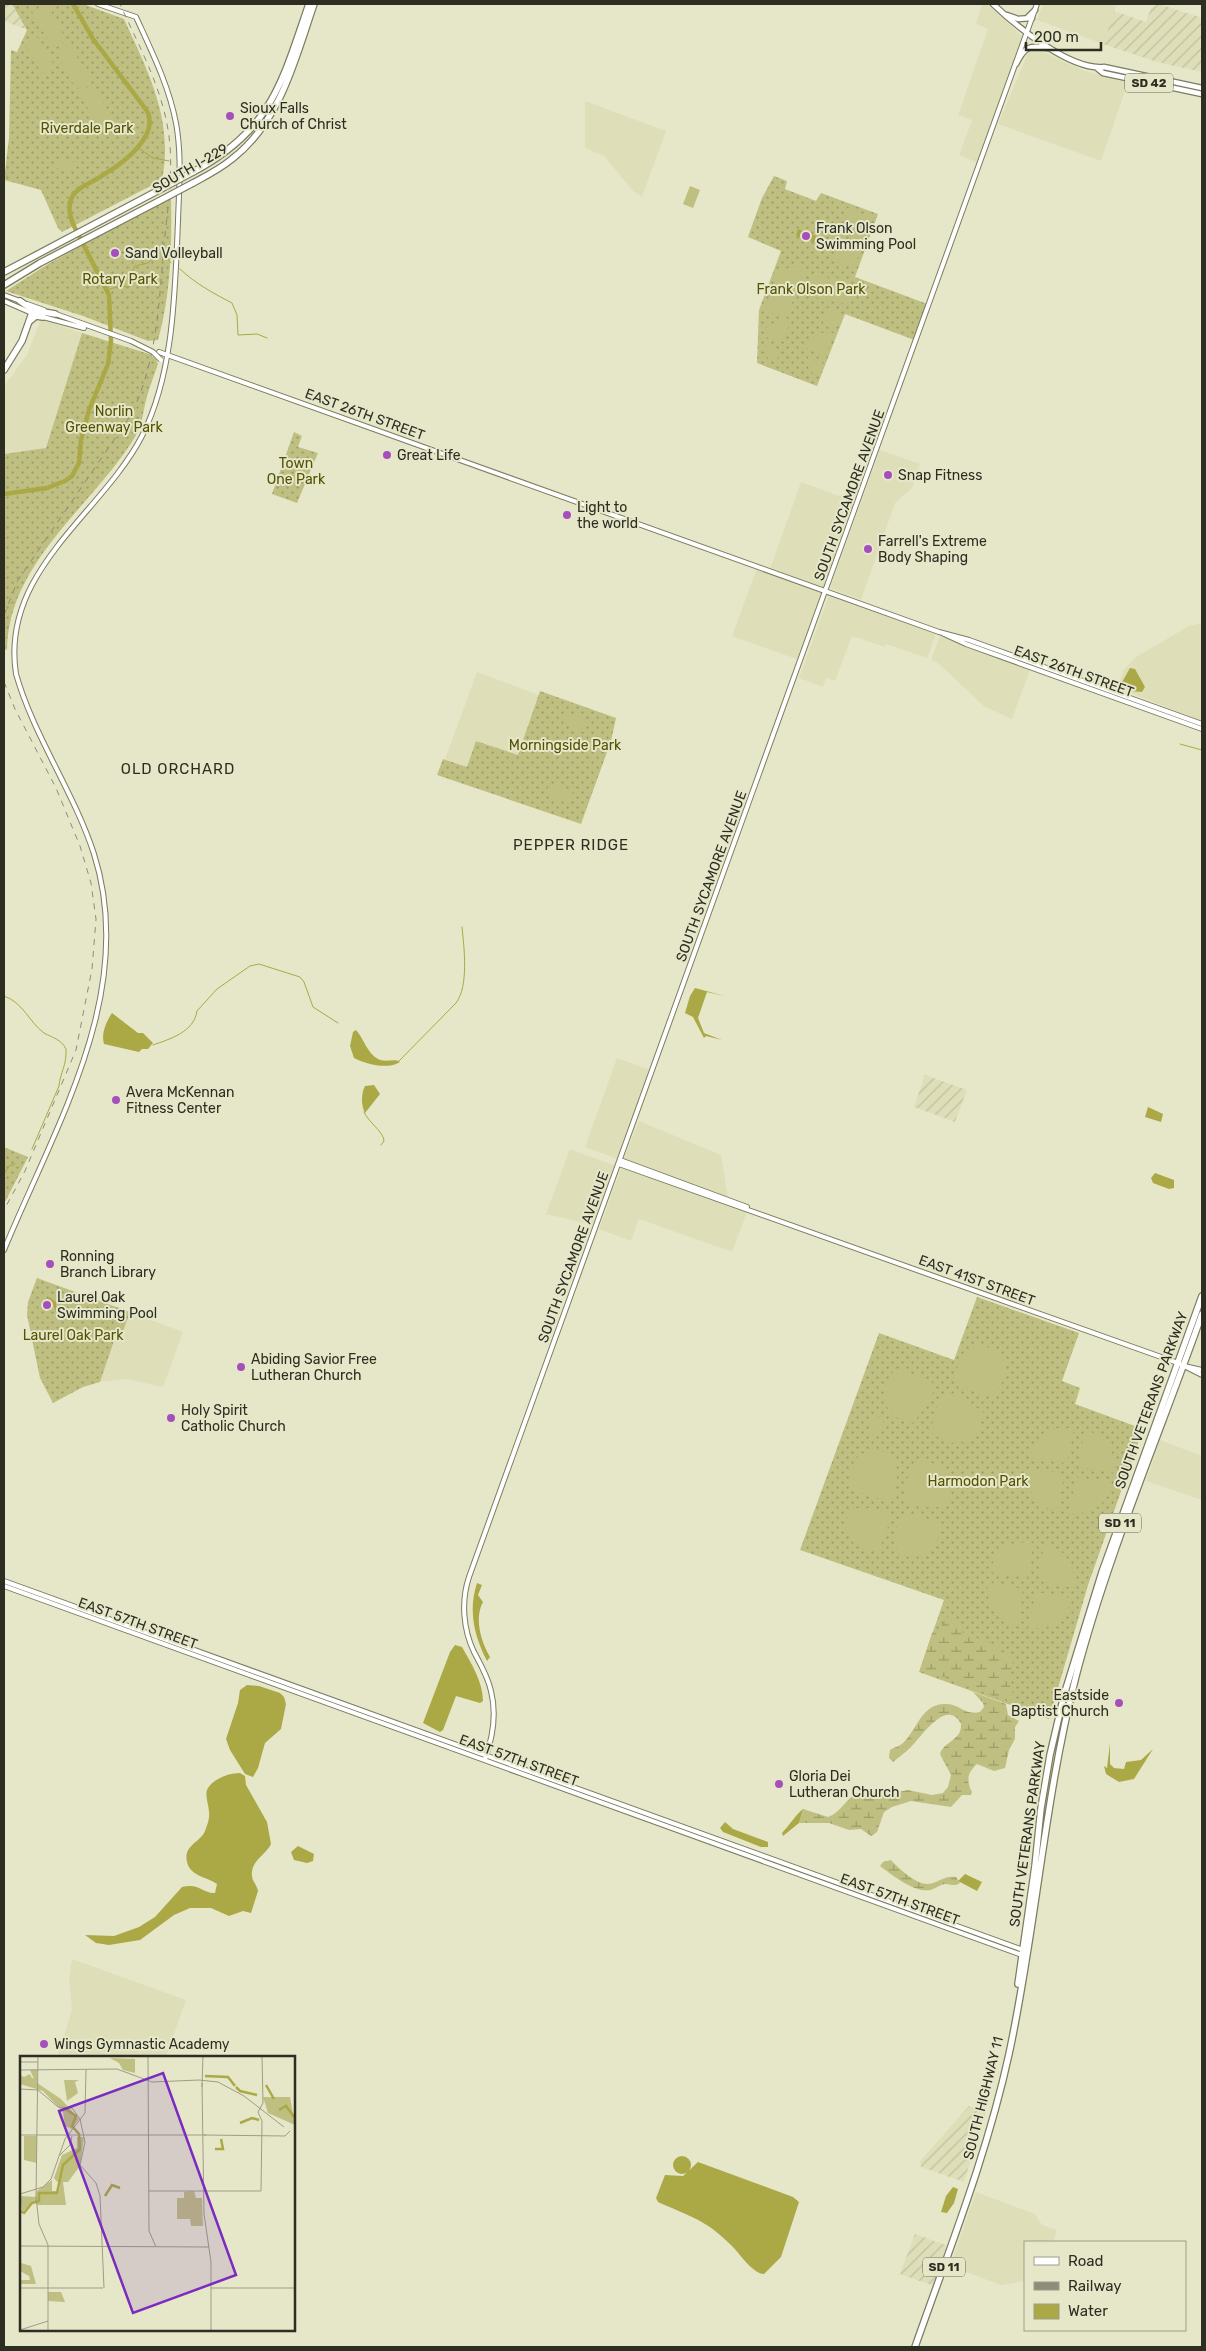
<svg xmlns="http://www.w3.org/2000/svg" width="1206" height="2351" font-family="Rubik,sans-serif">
<defs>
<pattern id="industrial-furrows" width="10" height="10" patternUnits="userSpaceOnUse" patternTransform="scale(1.25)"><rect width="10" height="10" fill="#dedfb9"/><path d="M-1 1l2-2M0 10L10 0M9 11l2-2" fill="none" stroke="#bfc09f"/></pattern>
<pattern id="grass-dots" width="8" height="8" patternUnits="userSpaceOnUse" patternTransform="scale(1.25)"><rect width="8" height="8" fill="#bebf80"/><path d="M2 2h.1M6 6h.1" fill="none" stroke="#9b9c68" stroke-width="1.8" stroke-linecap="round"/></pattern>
<pattern id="wetland-marsh" width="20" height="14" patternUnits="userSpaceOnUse" patternTransform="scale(1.25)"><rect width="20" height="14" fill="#bebf80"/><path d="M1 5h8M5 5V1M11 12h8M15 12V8" fill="none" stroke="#9b9c68"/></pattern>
</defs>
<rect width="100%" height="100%" fill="#e6e7c9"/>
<path fill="#dedfb9" d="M982,4H987L1022,36L978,163L959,155L972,120L958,115L988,29L976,24Z
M1043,4H1117L1103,44L1037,20Z
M1030,48L1037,49L1082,70L1128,83L1101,161L998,124Z
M585,101L666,131L642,197L633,191L604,156L585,148Z
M41,319L82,333L46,449L4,454V386L27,355Z
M880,450L920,464L912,488L895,503L861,600L830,588Z
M801,482L856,502L825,589L770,569Z
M757,568L823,593L799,660L732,636Z
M829,595L936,634L927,658L886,644L885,647L852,636L835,681L826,678L823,687L799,678Z
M1202,623V721L1117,688L1124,669L1136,657L1189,626Z
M940,636L1030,670L1012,719L985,707L938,663L931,660Z
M477,672L539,695L518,756L477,741L467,767L445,759Z
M617,1058L650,1070L618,1159L585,1147Z
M639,1121L721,1155L728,1197L623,1161Z
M570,1149L616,1166L593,1225L546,1214Z
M621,1168L747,1212L732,1252L639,1219L631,1241L599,1229Z
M130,1312L183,1332L163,1387L126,1379L100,1382L116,1335L121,1336Z
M1160,1440L1202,1456V1500L1146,1481Z
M72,1959L186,2000L166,2057H57L72,2010L69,1979Z
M976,2192L1035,2214L1042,2225L1057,2230L1053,2242H1025V2281L1001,2285L950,2266Z"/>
<path fill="url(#industrial-furrows)" d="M4,4H12L27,30L4,21Z
M1159,4L1202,18V72L1157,62L1103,44L1114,11L1146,22L1151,8Z
M925,1075L967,1090L955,1122L914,1107Z
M969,2106L986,2111L964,2182L921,2167L920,2161Z
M915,2234L948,2246L934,2286L900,2274Z"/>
<path fill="url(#grass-dots)" d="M12,4H83L124,19C148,72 174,120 162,180L62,232L58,228L41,190L4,180L9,138L11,50L17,52L27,30Z
M774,176L787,181L785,189L816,201L821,193L878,214L855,277L930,305L917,341L845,314L817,386L757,363L759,310L781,251L748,237L762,198Z
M171,197C172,244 171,294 158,340L148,341L83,316L6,291L48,264Z
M82,333L149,354L156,359L158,364C154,376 149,388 146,400C143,412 142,426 135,437C93,506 9,561 7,649L4,651V454L46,448Z
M294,432L302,436L298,447L318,453L297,503L272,494Z
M540,691L616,718L611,741L581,824L437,775L443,759L467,767L476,741L518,755Z
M4,1147L28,1157L4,1204Z
M37,1278L130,1312L121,1337L116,1335L100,1382L83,1387L53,1403L40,1378L27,1315L28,1302Z
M977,1297L1079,1333L1062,1381L1080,1388L1075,1404L1143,1429L1088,1585L1049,1719L919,1672L944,1600L800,1550L879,1333L954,1360Z"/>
<path fill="url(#wetland-marsh)" d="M947,1617L954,1619L963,1633L996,1645L1013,1658C1013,1667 1009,1680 1010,1686C1011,1693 1018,1698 1015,1705L949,1678L927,1674L920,1670L932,1633L937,1632Z
M973,1692L1006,1704L1008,1715L1019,1721L1015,1727V1739L1009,1750L1005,1768L994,1771L977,1764C967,1773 966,1781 972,1792L971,1795H962L951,1807L911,1801L892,1807L884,1812L877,1832L871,1836L861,1829L849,1830L829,1823H799L803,1809L828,1817C842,1812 846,1797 860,1792L879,1796L908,1790L932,1795L943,1793L948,1787L951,1775L940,1754C944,1741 962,1741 961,1724C947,1697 921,1737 911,1747C906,1752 899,1757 893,1762L889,1758L890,1750C894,1747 899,1747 903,1743C917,1730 922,1702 947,1704C959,1704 966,1716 980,1712L984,1707L983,1703Z
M891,1860C898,1868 917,1885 928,1884C939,1883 944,1875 956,1877L960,1883C954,1887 951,1884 945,1884C939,1885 935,1889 930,1890C914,1893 892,1875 880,1866L883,1862Z"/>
<path fill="#bebf80" d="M47,4L67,41L53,49L32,12Z
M38,37L55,67L42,74L25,44Z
M70,45L91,81L76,89L56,52Z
M93,84L114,121L99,129L79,92Z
M57,160L74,162V170L56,168Z
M690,186L700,190L693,208L683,204Z
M847,208L871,217L863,241L856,238L846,226Z
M851,246L861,249L854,268L832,261L839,249Z
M792,266L806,268L800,286L812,276L828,277L821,299L798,291L799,288L793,291L773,283L779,272Z
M830,275C844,280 854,288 851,304L828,301L826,296Z
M784,293L795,294L788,317L784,318L764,310L770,300Z
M824,307L837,311L840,315L834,332L823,323Z
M782,320L790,322L783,341L780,342L766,337L765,332L768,325Z
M828,332L834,333L825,355L806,348C807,336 818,333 828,332Z
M767,345L780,350L776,363L767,357L765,351Z
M809,355L823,361L818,376C810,372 804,365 809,355Z
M567,712L589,720L584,732L563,724Z
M550,783L573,791L569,804L545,795Z
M974,1343L992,1349L1004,1362V1380L992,1397L970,1390L954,1383L953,1378L960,1362Z
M895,1369L917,1375L933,1383L935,1388L928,1404L913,1423L895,1417L884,1403V1386Z
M949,1392L965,1399L984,1413L978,1431L965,1442L947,1443L930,1432L936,1409L944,1394Z
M876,1415L886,1425L876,1436L870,1432L868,1425L870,1419Z
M1058,1428H1074L1067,1463L1030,1458C1033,1442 1043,1432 1058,1428Z
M1084,1430C1106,1434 1117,1452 1114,1473L1079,1467Z
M878,1450L896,1456L897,1480L894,1497L889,1500L872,1497L849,1488C850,1467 852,1451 878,1450Z
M915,1459C946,1463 955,1477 947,1507H923L906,1504L903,1499L906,1482Z
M1028,1468L1064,1474L1058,1511C1036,1507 1025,1489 1028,1468Z
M1076,1477L1112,1483C1108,1505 1090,1516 1069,1513Z
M849,1508H871L887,1511L890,1515L887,1531L878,1552C850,1548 841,1535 849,1508Z
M903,1514L919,1516L941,1524C938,1552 925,1562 897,1555L896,1532L899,1517Z
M1018,1542L1034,1543L1027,1578L990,1572C993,1556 1003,1546 1018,1542Z
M1044,1545C1066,1548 1077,1567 1074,1588L1038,1581Z
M988,1582L1023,1589L1018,1626C996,1622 985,1604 988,1582Z
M1036,1592L1071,1598C1068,1620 1050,1631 1028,1628Z"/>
<path fill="#aaa946" d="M798,229L816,236L814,242L796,236Z
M1130,668L1135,669L1145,687L1142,692L1131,691L1121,684Z
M695,988L725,996L707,992L698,1018L704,1033L722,1040L706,1036L704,1038L693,1017L685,1013L690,996Z
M112,1013L138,1033H143L153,1043L148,1049H142L139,1052L104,1044C101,1034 106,1022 112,1013Z
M356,1030C364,1039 367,1053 378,1059C385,1063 395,1058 400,1062C388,1070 366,1064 354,1058L350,1046L353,1032Z
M374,1085L380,1094L365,1113C361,1106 361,1093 365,1086Z
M1148,1107L1163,1114L1161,1122L1145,1117Z
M1155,1173L1174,1180V1188L1169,1189L1153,1183L1151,1178Z
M49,1297L56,1302V1312L53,1304L50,1311L42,1308L44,1303L47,1304Z
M477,1583L482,1585L478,1595L483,1602C474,1618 481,1642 490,1657L487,1661C474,1636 468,1610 477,1583Z
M455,1645L462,1647C471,1663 483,1682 483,1701L480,1703L456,1696L443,1730L440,1732L423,1723L450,1652Z
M247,1685L259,1686L280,1693L284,1697L286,1704L281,1729L265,1743L258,1768L253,1777L245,1774L230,1750L226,1739L238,1703L240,1690Z
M1110,1743V1764L1114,1768L1124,1769L1126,1762L1141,1760L1153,1749L1134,1779L1119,1782L1106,1774L1104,1766L1107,1768Z
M240,1773L245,1776L246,1785L267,1822L271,1844C266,1855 250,1861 252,1876C252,1881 257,1885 258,1891L251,1913L243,1911L229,1916L211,1908H190L174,1915L140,1940L109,1945L96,1943L85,1935L114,1936L139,1927L155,1917L182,1887C200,1883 203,1894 215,1893L217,1884C207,1877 190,1876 187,1862C183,1845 200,1843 205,1831C207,1826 210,1818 209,1812C208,1797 200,1790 218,1779C225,1775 232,1773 240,1773Z
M803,1809L799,1823L783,1836L782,1833C788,1827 798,1812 803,1809Z
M725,1822L733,1829L768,1842V1847H761L723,1832L720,1828Z
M298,1846L314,1854L313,1861L307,1863L294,1860L291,1852Z
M965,1874L982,1882L977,1891L958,1881Z
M673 2165a9 9 0 1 1 18 0a9 9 0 1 1-18 0Z
M698,2162L793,2197L799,2202L781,2257L764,2274C753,2274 740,2254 732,2246C705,2219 691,2217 658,2202L656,2198L665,2175L683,2176Z
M953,2187L958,2189L954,2203L947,2213L941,2212L946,2196Z"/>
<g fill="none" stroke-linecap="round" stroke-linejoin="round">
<path stroke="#aaa946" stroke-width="1" d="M137,147L153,158L169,161
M166,256L171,263
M180,269C196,284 213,293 232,303L237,315L238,335L257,334L267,338
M107,290L120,286L129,287V279L135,266L148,263L160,253
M1180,744L1202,750
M4,996C23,1002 29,1022 44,1033C53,1038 61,1039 66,1049C67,1065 60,1073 59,1086L32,1149
M153,1045C170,1039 194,1032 197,1011L217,989L250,966L259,964L300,977L304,982L313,1007L338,1023
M399,1061L456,1003C469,986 464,947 462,927
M364,1112C368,1122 384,1132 384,1141L381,1145
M4,1174L9,1166L15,1164"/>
<path stroke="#aaa946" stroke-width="4.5" d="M4,494L47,488L65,481L72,476L79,463L81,440L89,410L108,364L111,341L109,295L74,226C70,217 67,206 72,197C78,186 94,182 103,175C122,164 160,136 147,111L93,39L73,4"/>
<g stroke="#7c7c61" stroke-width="6">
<path id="secondary" d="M4,295L20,301
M4,301L34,314
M27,304L44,310
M53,313L131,341
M43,317L84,328
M159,352L939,632L969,640L1202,724
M944,634L966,644L1202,729
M620,1160L747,1207
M619,1164L1178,1363L1202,1375
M4,1250C55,1126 138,992 94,854C74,792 34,737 16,674C0,571 101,515 142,436C174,373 175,291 178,221C179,188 182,156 176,123C169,86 152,52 136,17L98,4
M1184,1366L1202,1370
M4,1581L1023,1950
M4,1586L1022,1955
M485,1759C493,1737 497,1715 491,1691C488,1677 481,1665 474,1652C463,1629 461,1601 469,1577L1037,4"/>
</g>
<g stroke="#7c7c61" stroke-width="7">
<path id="primary" d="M993,4C1016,26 1071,71 1104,67L1202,88
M1007,15L1018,19L1032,18
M1027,18L1035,10
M1016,64C1024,48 1029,44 1047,48
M1097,68L1103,73L1202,94"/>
</g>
<g stroke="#7c7c61" stroke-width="8">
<path id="highway" d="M193,172C272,130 282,82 309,4
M193,183C206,176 220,169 232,159C281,121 295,59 314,4
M4,272L161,189
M4,285L40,263L159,201
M20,301L33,310L55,314
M30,321L36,316L43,317
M4,370L22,341L33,310
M1018,1984L1035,1866L1041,1808L1050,1755L1064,1695L1102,1572L1202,1296
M915,2347C949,2250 987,2155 1009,2054C1036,1929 1044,1800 1076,1676C1108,1554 1160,1433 1202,1314"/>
</g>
<use href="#secondary" stroke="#fff" stroke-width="4"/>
<use href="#primary" stroke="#fff" stroke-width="4.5"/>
<use href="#highway" stroke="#fff" stroke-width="5.5"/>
<path stroke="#8d8d78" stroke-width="1" stroke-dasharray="6 6" stroke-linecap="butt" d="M4,615L18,580L131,415C157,362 159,303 164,245C168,204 175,164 167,124C159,82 137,42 120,4
M4,682L15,709L56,788L80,846L91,883L96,919L92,969L76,1050L25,1171L4,1210"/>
<g stroke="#7c7c61" stroke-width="6" stroke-linecap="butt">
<path id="secondary-bridge" d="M131,341L153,352L161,360"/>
</g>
<g stroke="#7c7c61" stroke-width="8" stroke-linecap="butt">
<path id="highway-bridge" d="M161,189L193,172
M159,201L193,183"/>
</g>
<use href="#secondary-bridge" stroke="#fff" stroke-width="4"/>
<use href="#highway-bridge" stroke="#fff" stroke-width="5.5"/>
</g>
<g fill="#a54fbc" stroke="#e6e7c9" stroke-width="2">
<circle cx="230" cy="116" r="5"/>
<circle cx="806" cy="236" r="5"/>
<circle cx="115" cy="253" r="5"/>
<circle cx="387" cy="455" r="5"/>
<circle cx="888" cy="475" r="5"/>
<circle cx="567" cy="515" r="5"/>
<circle cx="868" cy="549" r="5"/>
<circle cx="116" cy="1100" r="5"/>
<circle cx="50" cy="1264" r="5"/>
<circle cx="47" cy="1305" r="5"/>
<circle cx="241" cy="1367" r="5"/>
<circle cx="171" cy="1418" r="5"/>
<circle cx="1119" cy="1703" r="5"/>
<circle cx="779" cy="1784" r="5"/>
<circle cx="44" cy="2044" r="5"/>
</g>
<g text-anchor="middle" stroke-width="4" stroke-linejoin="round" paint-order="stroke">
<g fill="#e6e7c9" stroke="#646554" stroke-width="1">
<rect x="1125" y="73.5" width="48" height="19" rx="4"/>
<rect x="1099" y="1513.5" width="42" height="19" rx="4"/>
<rect x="923" y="2257.5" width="42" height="19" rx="4"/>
</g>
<g font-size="12" font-weight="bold" fill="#2d2d22">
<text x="1149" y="87">SD 42</text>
<text x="1120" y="1527">SD 11</text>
<text x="944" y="2271">SD 11</text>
</g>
<g font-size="14" fill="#2d2d22" stroke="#e6e7c9" text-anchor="start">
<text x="240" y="113">Sioux Falls<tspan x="240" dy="16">Church of Christ</tspan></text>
<text x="816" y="233">Frank Olson<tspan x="816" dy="16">Swimming Pool</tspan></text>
<text x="125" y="258">Sand Volleyball</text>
<text x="397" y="460">Great Life</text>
<text x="898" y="480">Snap Fitness</text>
<text x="577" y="512">Light to<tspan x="577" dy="16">the world</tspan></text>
<text x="878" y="546">Farrell's Extreme<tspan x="878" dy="16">Body Shaping</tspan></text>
<text x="126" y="1097">Avera McKennan<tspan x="126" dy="16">Fitness Center</tspan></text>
<text x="60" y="1261">Ronning<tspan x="60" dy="16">Branch Library</tspan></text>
<text x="57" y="1302">Laurel Oak<tspan x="57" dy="16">Swimming Pool</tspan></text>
<text x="251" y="1364">Abiding Savior Free<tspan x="251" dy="16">Lutheran Church</tspan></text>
<text x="181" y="1415">Holy Spirit<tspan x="181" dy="16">Catholic Church</tspan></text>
<text x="1109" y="1700" text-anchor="end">Eastside<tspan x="1109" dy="16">Baptist Church</tspan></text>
<text x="789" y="1781">Gloria Dei<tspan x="789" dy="16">Lutheran Church</tspan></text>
<text x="54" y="2049">Wings Gymnastic Academy</text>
</g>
<g font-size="14" fill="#535203" stroke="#e6e7c9">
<text x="87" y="133">Riverdale Park</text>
<text x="120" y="284">Rotary Park</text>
<text x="811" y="294">Frank Olson Park</text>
<text x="114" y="416">Norlin<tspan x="114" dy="16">Greenway Park</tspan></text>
<text x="296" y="468">Town<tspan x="296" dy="16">One Park</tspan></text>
<text x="565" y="750">Morningside Park</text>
<text x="73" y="1340">Laurel Oak Park</text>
<text x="978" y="1486">Harmodon Park</text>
</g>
<g font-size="14" fill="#2d2d22" stroke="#e6e7c9">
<text transform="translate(190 168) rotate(-30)" y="5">SOUTH I-229</text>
<text transform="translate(365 414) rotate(20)" y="5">EAST 26TH STREET</text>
<text transform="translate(849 495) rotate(-70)" y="5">SOUTH SYCAMORE AVENUE</text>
<text transform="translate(1074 671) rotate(20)" y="5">EAST 26TH STREET</text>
<text transform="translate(711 876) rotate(-70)" y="5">SOUTH SYCAMORE AVENUE</text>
<text transform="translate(573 1257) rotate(-70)" y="5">SOUTH SYCAMORE AVENUE</text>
<text transform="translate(977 1280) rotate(20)" y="5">EAST 41ST STREET</text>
<text transform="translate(1151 1400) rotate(-70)" y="5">SOUTH VETERANS PARKWAY</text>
<text transform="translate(138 1623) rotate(20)" y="5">EAST 57TH STREET</text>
<text transform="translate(519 1760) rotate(20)" y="5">EAST 57TH STREET</text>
<text transform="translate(1027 1834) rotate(-82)" y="5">SOUTH VETERANS PARKWAY</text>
<text transform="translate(900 1899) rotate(20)" y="5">EAST 57TH STREET</text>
<text transform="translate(983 2098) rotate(-76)" y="5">SOUTH HIGHWAY 11</text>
</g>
<g font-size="15" letter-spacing="1" fill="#2d2d22" stroke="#e6e7c9">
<text x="178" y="774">OLD ORCHARD</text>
<text x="571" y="850">PEPPER RIDGE</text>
</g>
</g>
<g transform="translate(20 2056)">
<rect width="275" height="275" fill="#e6e7c9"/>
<path d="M10,14H17V27L41,43L59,63L52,73L45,70L43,56L23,35L0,28V19L4,21L10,18L11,21L14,23ZM243,41H270L275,69L248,57ZM57,81H64L60,110L48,126H43L46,149H18L14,146L2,156L0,140L16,141L17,135L32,124V135H39L40,129L34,122L42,99L57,92ZM174,135L176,142H182L183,170H171L170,163H157V142H164V136ZM1,207L11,210L16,228H0V224H10L9,220L0,215Z" fill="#bebf80"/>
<path d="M90,2L115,3V17L103,14L99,7ZM44,24H59L55,26L58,37L47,45ZM4,80H17V107L4,104Z" fill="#bebf80"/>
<path d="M28,236H41L45,246L28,245Z" fill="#bebf80"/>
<path fill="none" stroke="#aaa946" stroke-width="2.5" d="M185,20L208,21L215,30M246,29L254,43M216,31L220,35L237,39M259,54L266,50L275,62M220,67L232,62L239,64M195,93H203L201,83M85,140L92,129L100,132M0,155L4,157L12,147L19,145V137H37L43,109L60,93L59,78L52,70L56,60L44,52"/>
<path fill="none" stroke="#9c9d86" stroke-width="1" d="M18,0L16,141L19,168L28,189V275M128,0L129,175L136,191M0,6H18M0,14L97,13L132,26L179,24M179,24L198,26L224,40L264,71M182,27L184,158L191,206V275M182,31L183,0M0,33L18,34M18,34L38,51L52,52L60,63L65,86L60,109L76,127L80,140L84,232M0,79H186M184,79L265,80L270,75M40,99L50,89L52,80M129,135H186M184,135H241L242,65L238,56L243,47L242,0M0,138L23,131L31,123L45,83L65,57L66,14M0,190L189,191M0,232H83M191,232H275M0,274L28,265"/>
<path fill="#7b2cbf" fill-opacity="0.15" stroke="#7b2cbf" stroke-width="2.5" d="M143,17L216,219L113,257L39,55Z"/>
<rect width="275" height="275" fill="none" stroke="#2d2d22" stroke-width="2.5"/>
</g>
<rect width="1206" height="2351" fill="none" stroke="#2d2d22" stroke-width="10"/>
<rect x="1024" y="2241" width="162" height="90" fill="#e6e7c9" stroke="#9c9d86"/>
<rect x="1034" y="2257" width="25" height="8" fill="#ffffff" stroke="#9c9d86"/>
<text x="1068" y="2266" font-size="15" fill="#2d2d22">Road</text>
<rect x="1034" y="2282" width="25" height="8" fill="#8d8d78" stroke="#9c9d86"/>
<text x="1068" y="2291" font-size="15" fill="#2d2d22">Railway</text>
<rect x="1034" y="2304" width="25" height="15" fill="#aaa946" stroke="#9c9d86"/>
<text x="1068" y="2316" font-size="15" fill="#2d2d22">Water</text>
<path d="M1026 42v8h75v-8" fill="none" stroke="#2d2d22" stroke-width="2.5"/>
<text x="1034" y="42" font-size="15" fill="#2d2d22" stroke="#e6e7c9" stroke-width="4" paint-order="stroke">200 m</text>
</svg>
